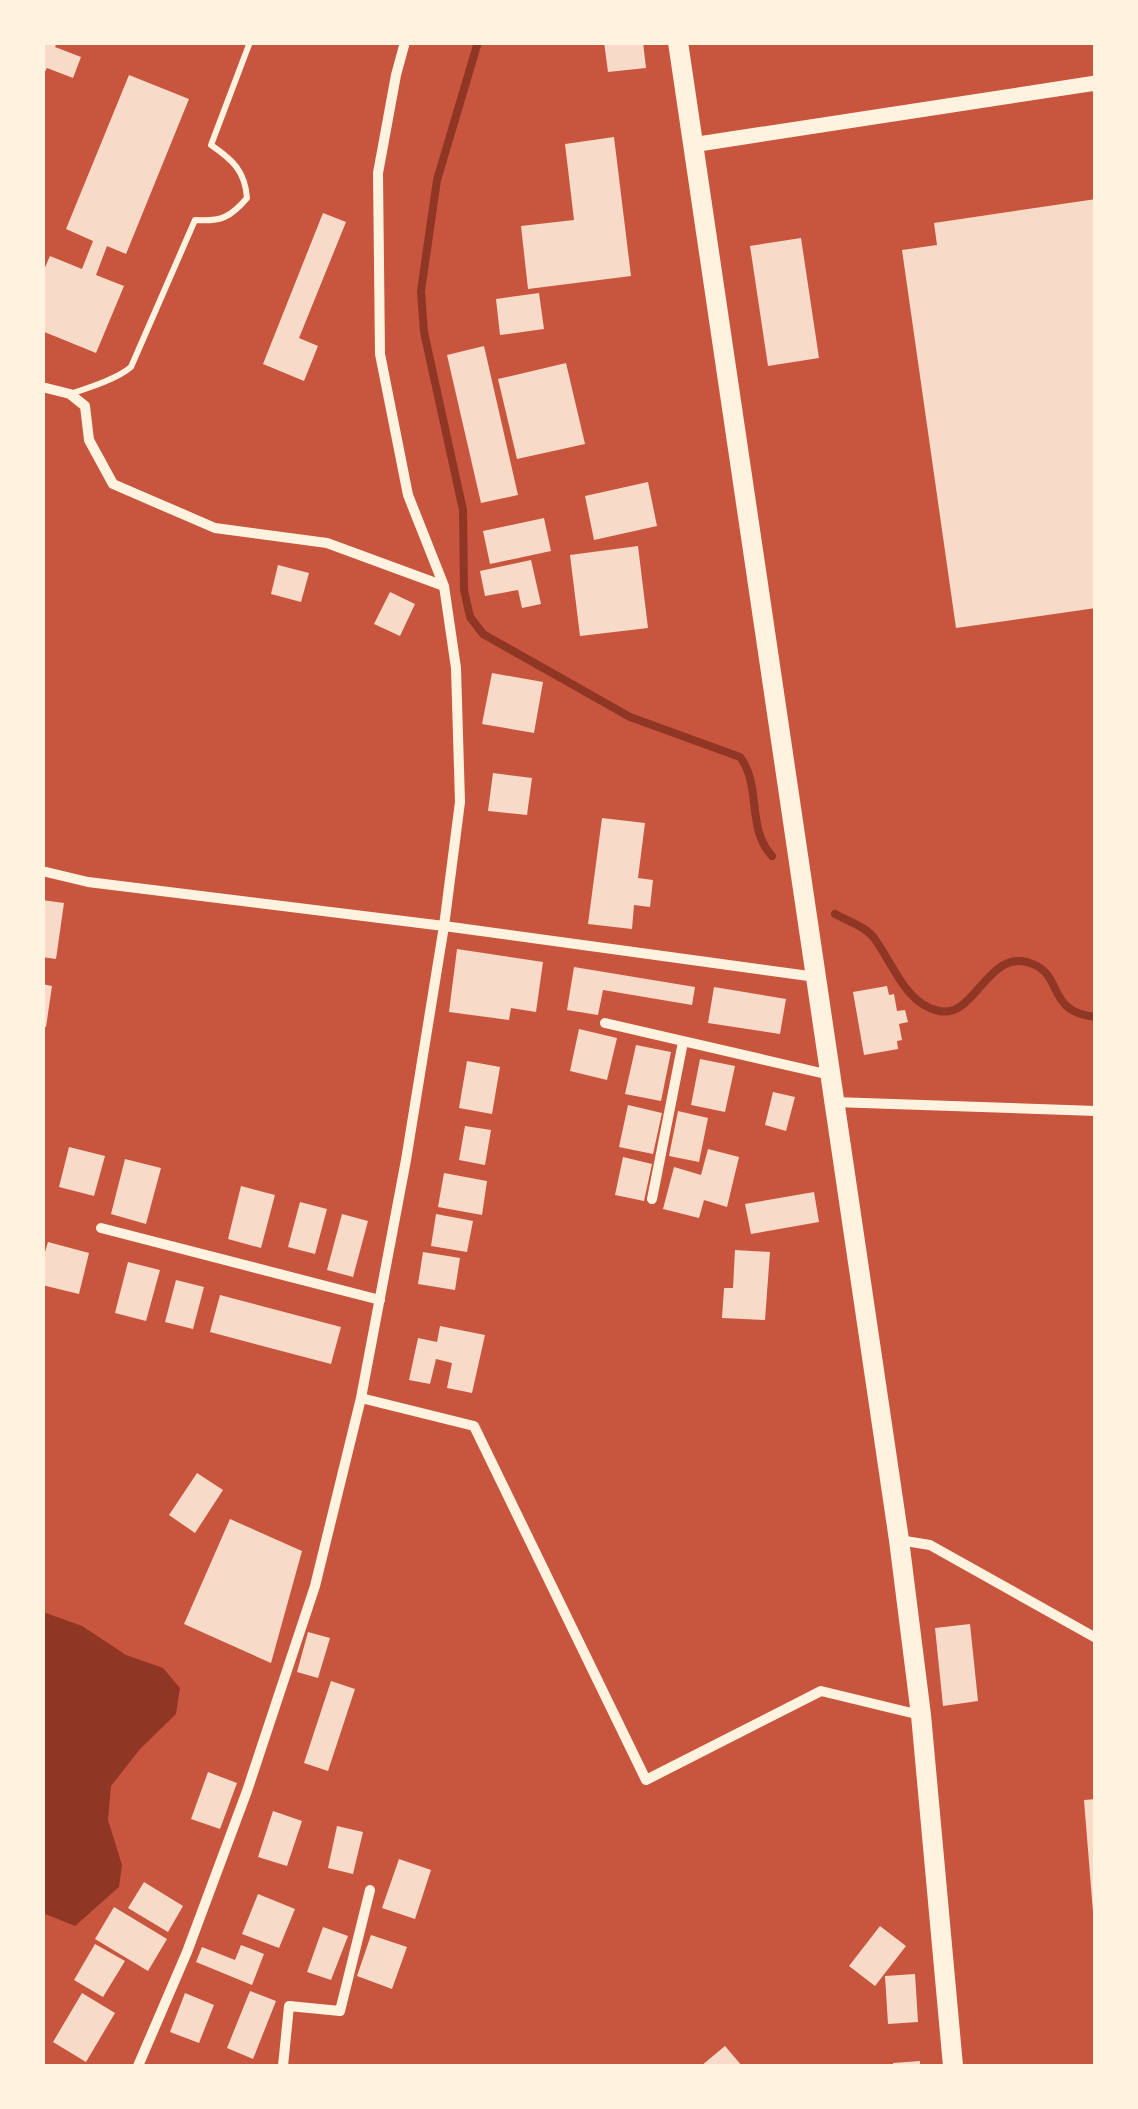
<svg xmlns="http://www.w3.org/2000/svg" width="1138" height="2109" font-family="Raleway,sans-serif">
<rect width="100%" height="100%" fill="#c8553d"/>
<path fill="#8f3625" d="M43,1612L82,1626L126,1655L163,1668L180,1688L176,1714L140,1749L111,1786L108,1820L122,1865L119,1887L75,1926L43,1913Z"/>
<g fill="none" stroke-linecap="round" stroke-linejoin="round">
<path stroke="#8f3625" stroke-width="8" d="M478,42L437,180L421,291L424,332L463,510L464,590L470,617L483,634L630,717L740,757C762,786 746,828 772,856
M835,914C848,921 866,927 874,938C893,963 905,1004 939,1011C977,1019 988,943 1035,965C1063,978 1047,1012 1096,1017"/>
</g>
<path fill="#f7dbc8" d="M42,42H57L55,47L81,57L73,78L47,68L42,77Z
M604,42H643L646,68L608,72Z
M129,75L189,99L126,254L107,246L96,275L124,286L96,353L42,331V274L50,256L82,269L93,241L66,229Z
M614,137L631,276L528,289L521,226L574,220L565,144Z
M1096,199V608L956,628L902,250L937,245L934,223Z
M323,213L346,222L299,338L318,346L304,381L263,364Z
M801,238L819,358L768,366L750,246Z
M539,293L544,329L500,335L496,299Z
M484,346L518,495L481,503L447,355Z
M566,363L585,444L517,459L498,379Z
M648,482L657,526L594,540L585,496Z
M544,518L551,551L490,564L483,531Z
M638,546L648,628L580,636L570,555Z
M531,560L541,604L522,608L518,590L485,596L480,571Z
M278,565L309,573L301,602L271,594Z
M390,592L415,604L400,636L374,624Z
M492,673L543,682L534,733L482,724Z
M493,773L532,778L527,815L488,811Z
M602,818L645,823L638,878L653,880L650,907L634,905L632,929L588,924Z
M42,900L64,903L56,959L42,957Z
M457,949L543,962L536,1012L511,1008L509,1020L449,1012Z
M574,967L695,987L692,1005L603,990L598,1015L567,1010Z
M42,984L52,986L46,1027H42Z
M887,986L889,995L894,994L897,1011L905,1010L908,1022L899,1024L902,1040L897,1041L898,1049L864,1055L853,992Z
M714,987L786,999L780,1034L708,1023Z
M579,1029L617,1038L607,1080L570,1071Z
M636,1045L671,1052L661,1101L625,1094Z
M700,1059L735,1066L725,1112L691,1105Z
M467,1061L500,1067L492,1114L459,1108Z
M773,1092L795,1097L786,1131L765,1125Z
M628,1105L662,1113L653,1154L619,1147Z
M678,1111L708,1118L699,1162L669,1156Z
M465,1126L491,1130L485,1165L459,1160Z
M69,1147L105,1156L94,1196L59,1187Z
M708,1149L739,1157L727,1207L704,1200L699,1218L663,1209L674,1167L701,1175Z
M623,1157L652,1164L644,1201L615,1195Z
M125,1159L161,1168L146,1224L111,1214Z
M444,1173L487,1181L482,1215L438,1207Z
M241,1186L275,1195L261,1248L228,1239Z
M814,1192L819,1222L751,1234L745,1204Z
M300,1202L327,1209L315,1254L288,1247Z
M342,1214L368,1221L353,1277L327,1270Z
M436,1214L473,1221L467,1252L431,1246Z
M48,1242L89,1253L79,1294L42,1285V1262Z
M735,1250L770,1252L765,1320L722,1318L724,1288H733Z
M423,1252L460,1258L455,1290L418,1284Z
M128,1262L160,1270L146,1321L115,1313Z
M176,1280L204,1287L193,1329L165,1322Z
M220,1295L341,1327L331,1364L210,1332Z
M440,1326L485,1335L472,1393L447,1388L452,1363L436,1359L430,1384L409,1380L418,1338L437,1342Z
M197,1473L223,1490L195,1533L169,1515Z
M230,1519L302,1551L271,1663L184,1624Z
M970,1624L978,1701L943,1706L935,1628Z
M308,1632L330,1638L318,1678L297,1672Z
M331,1681L355,1689L328,1771L304,1763Z
M208,1772L237,1783L220,1829L191,1819Z
M1096,1799V1912H1093L1084,1800Z
M273,1811L302,1821L287,1866L258,1857Z
M337,1826L363,1832L353,1874L328,1868Z
M399,1859L431,1870L415,1919L382,1908Z
M144,1882L183,1906L168,1932L128,1908Z
M258,1894L295,1909L279,1948L242,1934Z
M114,1907L167,1939L148,1971L95,1939Z
M880,1926L906,1946L875,1986L849,1966Z
M323,1927L348,1936L331,1980L307,1972Z
M371,1935L407,1947L392,1989L357,1976Z
M95,1944L125,1961L103,1997L74,1980Z
M241,1945L264,1954L252,1985L196,1962L202,1947L235,1960Z
M915,1974L918,2022L888,2024L885,1976Z
M250,1991L276,2001L253,2059L227,2048Z
M82,1993L115,2013L86,2062L53,2042Z
M185,1993L214,2005L199,2043L170,2032Z
M725,2046L742,2066H701Z
M920,2061V2066H893V2063Z"/>
<g fill="none" stroke-linecap="round" stroke-linejoin="round">
<path stroke="#fff3e0" stroke-width="6" d="M70,394C88,388 117,379 131,367L195,220C221,222 231,217 247,198C245,171 233,160 211,145L250,42"/>
<path stroke="#fff3e0" stroke-width="10" d="M42,387L70,394L85,406L89,440L113,484L215,528L327,543L444,586
M42,871L88,882L444,926L816,977
M605,1023L830,1075
M834,1102L1096,1111
M652,1199L683,1042
M101,1228L380,1300
M361,1398L474,1426L646,1780L821,1691L920,1715
M899,1540L930,1545L1096,1638
M138,2066L187,1952L247,1791L315,1586L361,1398L406,1160L444,926L460,802L456,668L444,586L408,495L380,354L378,173L396,75L405,42
M283,2066L289,2006L340,2011L370,1890"/>
<path stroke="#fff3e0" stroke-width="15" d="M692,145L1096,83"/>
<path stroke="#fff3e0" stroke-width="20" d="M678,42L899,1540L921,1715L953,2066"/>
</g>
<rect width="1138" height="2109" fill="none" stroke="#fff3e0" stroke-width="90"/>
</svg>
